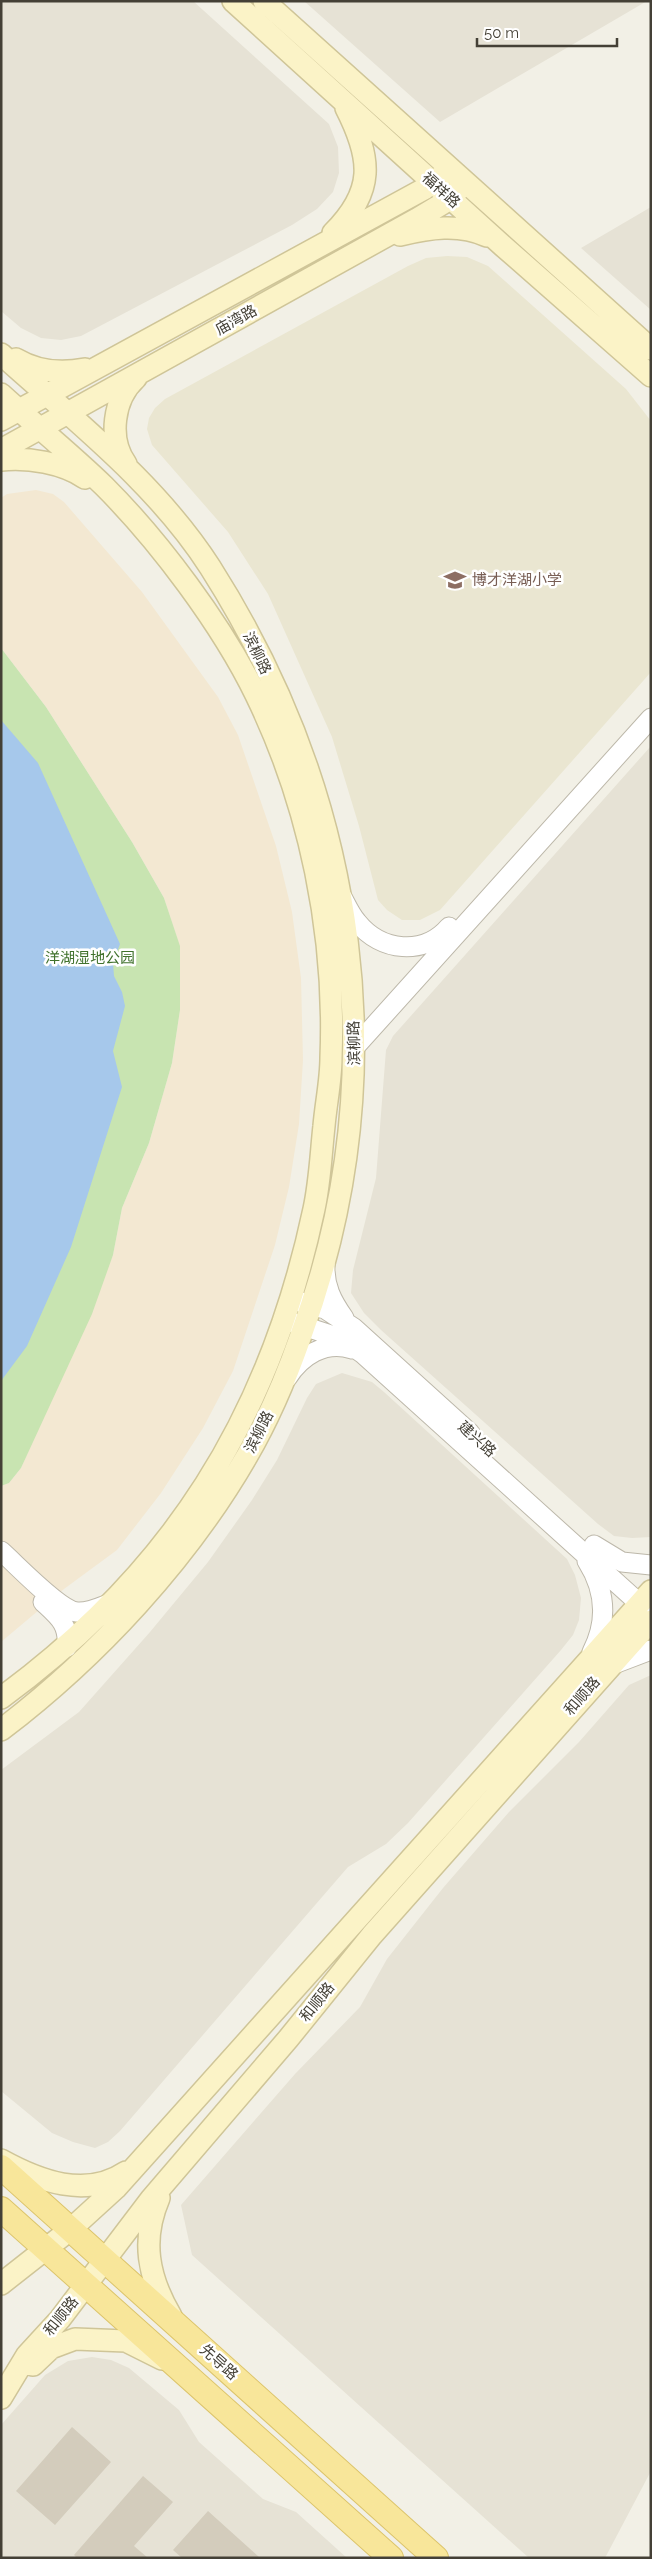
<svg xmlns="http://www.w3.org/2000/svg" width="652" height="2559" font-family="Raleway,'Noto Sans SC',sans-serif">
<rect width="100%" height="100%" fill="#f2f0e6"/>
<path fill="#e6e2d5" d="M1,1H193L329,124L338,147L339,173L333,192L317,209L292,225L81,336L61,340L41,338L21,328L1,311Z
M304,1H647L440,122Z
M651,207V310L581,248Z
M651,746V1537L632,1538L614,1536L598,1524L381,1330L364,1313L351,1293L353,1270L376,1178L386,1050L393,1036Z
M342,1373L372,1382L384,1392L567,1559L575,1575L581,1598L579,1620L573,1635L561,1650L408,1823L386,1844L348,1867L120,2131L108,2142L95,2148L73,2142L52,2133L1,2091V1770L79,1712L150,1632L208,1562L252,1500L277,1460L307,1398L316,1384Z
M651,1675V2471L605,2558H529L192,2255L181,2205L295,2074L360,2007L387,1959L443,1888L509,1812L579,1742L629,1685Z
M92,2357L111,2360L129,2368L179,2410L199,2442L263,2499L296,2512L347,2558H1V2425L45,2375L68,2361Z"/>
<path fill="#f3e8d2" d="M36,490L53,494L64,502L142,592L218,697L238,735L276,846L292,912L301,978L303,1060L299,1124L289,1187L275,1245L233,1371L203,1428L161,1493L117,1550L64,1589L1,1642V1486L9,1483L21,1468L113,1255L122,1208L149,1143L172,1063L180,1010V947L164,898L132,842L46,707L1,648V498L7,494Z"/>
<path fill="#eae6d1" d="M447,256L467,257L488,266L626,389L651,421V672L440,910L420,920H402L387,910L378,900L359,826L332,737L268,594L228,532L152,445L147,429L149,418L155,408L165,399L408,266L426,258Z"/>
<path fill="#c8e4b1" d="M1,648L46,707L132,842L164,898L180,946V1010L172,1063L149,1143L122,1208L113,1255L92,1314L21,1468L9,1483L1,1486Z"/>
<path fill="#a6c8eb" d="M1,720L38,763L120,944L113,963L114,976L122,992L125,1006L113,1051L122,1087L71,1247L27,1346L1,1381Z"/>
<path fill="#d3ccbc" d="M72,2427L111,2462L55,2525L16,2491Z
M143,2476L173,2502L134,2546L148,2558H77L74,2555Z
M208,2511L259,2557V2558H182L173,2550Z"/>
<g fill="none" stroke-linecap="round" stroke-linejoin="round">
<g stroke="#bdb8aa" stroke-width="21">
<path id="tertiary" d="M341,895C346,904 350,914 357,922C381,952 424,956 449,927
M355,1047L651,718
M325,1264C324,1286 332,1301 344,1318
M297,1301L325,1309L354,1328L470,1433
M291,1322L340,1338L363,1354L651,1614
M287,1378C301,1356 325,1340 352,1349
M594,1545L622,1562L651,1565
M1,1551C17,1565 59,1610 77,1612C89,1613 100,1607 111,1603
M587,1561C606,1591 608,1621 592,1652
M43,1602C59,1617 69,1624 67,1647
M614,1664L651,1650"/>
</g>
<g stroke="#cfc598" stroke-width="24">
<path id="secondary" d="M233,1L503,246L651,376
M264,1L651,349
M333,233C375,191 372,159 346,108
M400,235C429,228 459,223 487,236
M1,354C74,420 156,483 210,567C359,801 397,1077 300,1338C286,1378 269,1418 247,1456C187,1560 97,1657 1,1730
M16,359C38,372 60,374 85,369
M1,394C35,425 71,454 104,486C159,541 222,625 256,695C310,806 336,934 331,1058C331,1080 326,1103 324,1126C321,1153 320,1182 314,1209C270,1417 173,1572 1,1698
M1,420L424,189L444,174
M1,450L417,219L442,204L466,183
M1,460C28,457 63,463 85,478
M126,464C108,439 113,399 136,378
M1,2160C39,2181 86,2199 126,2172
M159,2198C141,2240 148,2277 171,2316
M1,2284L71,2229L116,2188L651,1591
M33,2365L51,2348L75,2339L126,2341L162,2359
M1,2398L27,2355L60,2319L151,2199L288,2039L372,1935L651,1621"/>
</g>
<g stroke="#dcc46b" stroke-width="26">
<path id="primary" d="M1,2167L436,2558
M1,2209L391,2558"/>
</g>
<use href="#tertiary" stroke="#fff" stroke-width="19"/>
<use href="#secondary" stroke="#fbf3c7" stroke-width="21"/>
<use href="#primary" stroke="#f8e69a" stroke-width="24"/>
</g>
<defs>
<g id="school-bare" transform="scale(1.725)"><path d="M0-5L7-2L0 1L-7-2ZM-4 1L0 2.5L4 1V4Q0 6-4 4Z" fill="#8d6e63" stroke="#fff" stroke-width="2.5" paint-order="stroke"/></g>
</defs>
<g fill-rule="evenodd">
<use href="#school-bare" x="455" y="580"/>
</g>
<g text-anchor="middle" stroke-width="5" stroke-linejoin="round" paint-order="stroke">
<g font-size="15" fill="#444036" stroke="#fff">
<text transform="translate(441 190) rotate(42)" y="5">福祥路</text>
<text transform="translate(236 320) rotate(-29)" y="5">庙湾路</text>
<text transform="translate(257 653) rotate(64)" y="5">滨柳路</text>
<text transform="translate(354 1043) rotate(-91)" y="5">滨柳路</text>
<text transform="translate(259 1432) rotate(-63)" y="5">滨柳路</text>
<text transform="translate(477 1439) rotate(42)" y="5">建兴路</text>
<text transform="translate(582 1696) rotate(-49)" y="5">和顺路</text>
<text transform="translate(317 2002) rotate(-51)" y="5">和顺路</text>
<text transform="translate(61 2316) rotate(-51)" y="5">和顺路</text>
<text transform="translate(219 2362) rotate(42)" y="5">先导路</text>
</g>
<g font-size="15" fill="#785e54" stroke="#fff" text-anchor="start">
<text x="472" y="585">博才洋湖小学</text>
</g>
<g font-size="15" fill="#41722d" stroke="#fff">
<text x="90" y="963">洋湖湿地公园</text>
</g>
</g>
<rect width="652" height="2559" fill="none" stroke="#444036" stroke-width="5"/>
<path d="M477 38v8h140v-8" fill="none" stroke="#444036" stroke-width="2.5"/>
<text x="484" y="38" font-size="15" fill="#444036" stroke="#ffffff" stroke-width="4" paint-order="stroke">50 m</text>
</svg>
